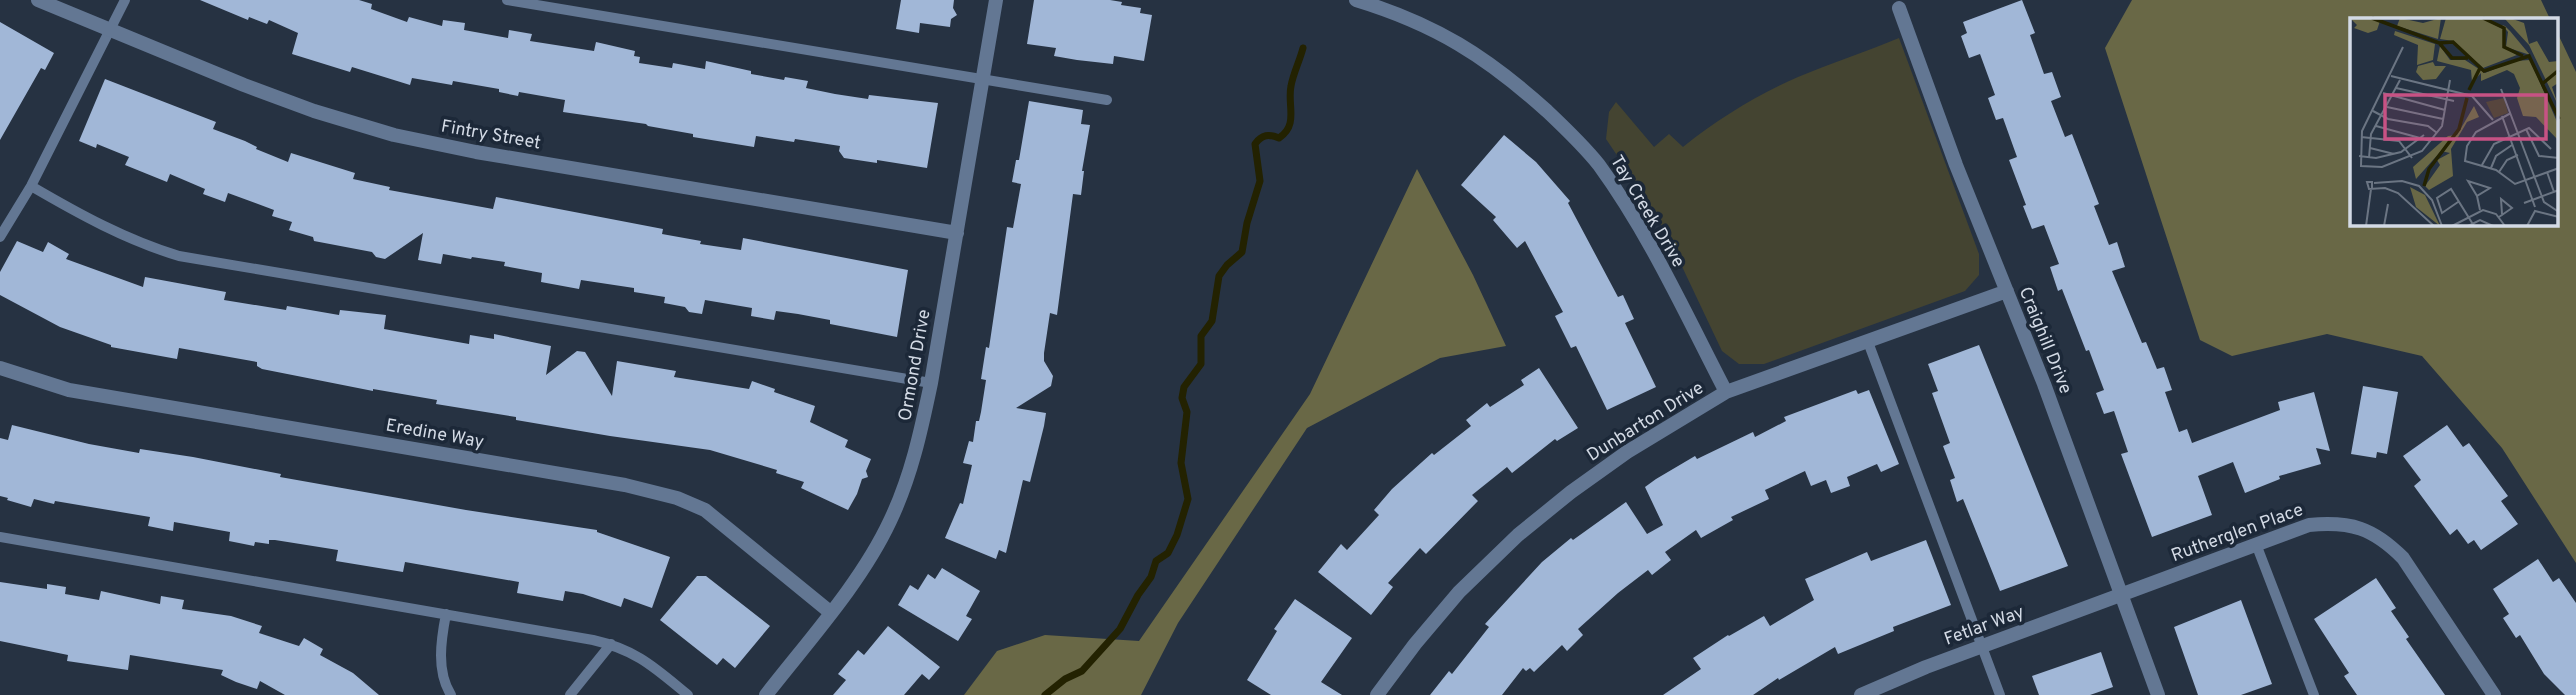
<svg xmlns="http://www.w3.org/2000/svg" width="2576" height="695" font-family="Overpass,sans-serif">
<rect width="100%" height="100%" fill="#263242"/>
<path fill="#444431" d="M1899,38L1979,254V275L1965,291L1764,364H1739L1722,351L1668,237L1639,188L1606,139L1609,112L1616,102L1654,147L1669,134L1683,147C1718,119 1757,95 1798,77C1831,63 1866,52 1899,38Z"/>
<path fill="#696846" d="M2132,0H2541L2550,19H2352V224H2557V32L2576,72V563L2502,448L2422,356L2327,334L2232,356L2200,340L2105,48Z
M1417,169L1473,275L1506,346L1440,358L1307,428L1178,623L1141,695H964L997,651L1045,635L1139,641L1310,394Z"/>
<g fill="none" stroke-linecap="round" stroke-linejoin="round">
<path stroke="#232201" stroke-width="7" d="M1045,695L1065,679L1082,671L1120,629L1138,595L1151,577L1156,561L1168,553L1177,535L1188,499L1181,463L1187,412L1182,398L1184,387L1201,364V336L1212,321L1219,276L1227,265L1242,252L1247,223L1260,181L1255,144C1262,134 1269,134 1279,138C1299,125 1287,105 1291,86C1293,74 1300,60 1303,48"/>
</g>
<path fill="#a1b7d7" d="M200,0H359L372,4L371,9L407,22L409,17L442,26L443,20L465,23L464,30L508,38L509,30L532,34L530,41L594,51L596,42L635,51L634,56L640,57L639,63L672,68L673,63L705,69L706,61L751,71V74L784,80L785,77L808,81L806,88L835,94L868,99L869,95L938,103L927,168L877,160V163L844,158L839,151L840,146L795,139L794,142L756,136L754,147L693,137V134L648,126L646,124L563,112L565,100L519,92L518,96L499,92V89L453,81L452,85L412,78L410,85L352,67L350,72L292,54L298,33L269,20L267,24L249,17L248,20Z
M901,0H954L953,8L957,15L951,19L950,27L920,23L919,33L896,29Z
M1034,0H1110L1122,2L1121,5L1141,8L1140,13L1152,15L1144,61L1114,56L1113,64L1077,60L1054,56L1056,48L1027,44Z
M2022,0L2035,33L2030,35L2044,74L2052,72L2061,97L2051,101L2065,137L2072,134L2099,204L2094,206L2109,245L2117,242L2125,267L2112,271L2142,343L2146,342L2157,369L2164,367L2172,390L2165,392L2179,432L2187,429L2192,443L2280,410L2278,402L2314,392L2330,451L2316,448L2321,464L2279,476L2280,479L2245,493L2233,462L2198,476L2212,515L2152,537L2121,454L2128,452L2114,411L2104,414L2096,393L2104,390L2089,350L2086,351L2062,289L2058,291L2050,267L2059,264L2044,225L2032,229L2023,206L2026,205L2009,160L2017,157L2003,118L1996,120L1988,98L1995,95L1980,54L1969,58L1961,36L1967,33L1963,22Z
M0,22L54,53L45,70L41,68L0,140Z
M105,79L216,122L213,129L245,141L257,147L256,149L288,162L291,153L355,173L353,179L390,187L389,190L493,209L496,197L663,229L662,234L701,241L700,244L741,250L743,238L908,270L897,337L830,324V320L798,314L776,311L774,320L751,316L752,308L705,300L702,314L689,312L685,307L664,303L665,297L634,292V288L581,280L579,289L541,282L542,273L504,266L505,262L472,257L471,259L443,254L441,264L418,260L423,233L385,259L376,257L372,252L314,241L313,237L289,230L292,222L272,216L274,210L228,193L225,202L203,194L205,189L170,174L167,182L125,165L129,157L97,144L96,148L79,141Z
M1029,101L1083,110L1081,124L1090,125L1082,171H1084L1081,195L1073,194L1057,315L1050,313L1044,353V361L1053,376L1051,386L1016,408L1046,413L1044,426L1030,482L1023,480L1006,553L999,550L996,559L945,538L960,503L963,504L972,465L963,463L969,441L973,442L976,421H979L981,412L986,380L981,379L986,347L989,348L1007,227L1013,228L1021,184L1012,182L1016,160H1019Z
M1504,135L1536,162L1570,201L1568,203L1618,297L1623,295L1634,319L1625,323L1656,387L1607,410L1576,346L1571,348L1555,316L1563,312L1525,241L1517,248L1493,220L1496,217L1461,185Z
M17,241L43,252L48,242L69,254L66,259L143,287L145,277L226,292L224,300L286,310L287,306L339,315L340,310L386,315L384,329L469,344L470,335L494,339V334L551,346L546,375L577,351L585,352L612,396L617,361L676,371L674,377L749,389L752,381L775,389L774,392L815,406L810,422L848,440L845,447L871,459L866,471L868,477L862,479L857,494L848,510L801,488L804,482L776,473L777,470L710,450L610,436L516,420V417L436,404L437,400L373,389V391L262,369L257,366V362L179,348L177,359L111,347V345L60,327L0,295V272Z
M1979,345L2068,566L2000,591L1963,499L1957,502L1950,480L1955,478L1943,446L1950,443L1932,393L1938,391L1928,364Z
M1539,368L1578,428L1557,441L1555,439L1512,473L1507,467L1472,495L1478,501L1426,554L1420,548L1388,583L1393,587L1371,615L1318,572L1341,544L1347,550L1379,515L1374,510L1392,489L1432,453L1434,455L1471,426L1466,420L1487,403L1490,407L1524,385L1521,380Z
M2363,386L2398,392L2387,454L2377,452L2376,458L2351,454Z
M1856,390L1858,394L1869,390L1899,464L1881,472L1877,464L1847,477L1850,486L1831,493L1826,480L1811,486L1805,471L1765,490L1769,499L1731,517L1733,520L1701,538L1696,530L1665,552L1671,560L1652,575L1648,570L1618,593L1578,629L1583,635L1567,651L1562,645L1534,672L1530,668L1526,671L1523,668L1502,695H1430L1449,671L1452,674L1489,627L1485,624L1542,562L1571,538L1573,540L1626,502L1647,534L1663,525L1645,487L1656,479L1695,456L1697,459L1753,432L1755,437L1786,421L1784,417Z
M12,425L89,444L139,453L140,449L193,457L281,474L280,477L466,510L597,530V532L670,557L652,608L624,598L621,607L583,594L565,591L563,601L517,593L519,582L405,562L403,572L336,561L338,550L275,540H269V544L255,542L254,546L229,541L230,532L174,522L173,531L148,526L150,517L55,501L54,504L34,499L31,507L7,500L8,498L0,496V438L8,440Z
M2447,425L2463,447L2469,443L2508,496L2501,501L2518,524L2481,550L2474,540L2468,544L2457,529L2450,535L2414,486L2421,480L2403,456Z
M1926,540L1951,605L1893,627L1894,631L1838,654L1835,647L1779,680L1778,678L1753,695H1663L1701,669L1693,658L1728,635L1729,636L1764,616L1770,626L1814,600L1805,579L1867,552L1871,561Z
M2538,559L2553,582L2559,578L2576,603V695H2565L2544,674L2520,635L2516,638L2503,618L2509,614L2493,589Z
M942,568L980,591L966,616L972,619L958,641L898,605L910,585L918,590L928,574L935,579Z
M697,576H706L770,626L735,668L723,658L717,665L660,620Z
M2376,578L2396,608L2391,611L2409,637L2406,639L2445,695H2357L2344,676L2349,673L2314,619Z
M0,582L47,589V584L66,587L65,594L99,600L101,591L160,604L161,596L184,600L182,609L231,616L262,626L259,633L299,646L304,638L323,649L320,655L353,673L379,695H285L260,681L257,689L236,682L221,675L223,670L130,655L128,670L67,661L68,655L0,641Z
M1295,599L1352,638L1321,682L1342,695H1271L1247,680L1277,631L1274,629Z
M2241,600L2272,684L2241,695H2198L2174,627Z
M888,626L940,667L929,680L922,674L904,695H833L846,680L838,674L858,650L864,655Z
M2101,652L2113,687L2090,695H2039L2032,676Z"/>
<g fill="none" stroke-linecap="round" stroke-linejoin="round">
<path stroke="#637793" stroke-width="10" d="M507,0L1107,100
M31,186C79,214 126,240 179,256L931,383
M0,237L31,186L125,0
M1868,342L2000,695
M0,537L593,640C637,650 655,668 688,695
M2256,544L2314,695
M446,614C441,640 436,671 451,695
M570,695L611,644"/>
<path stroke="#637793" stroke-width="14" d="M38,0L244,85L314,111L394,135L476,152L957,233
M1356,0C1435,24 1486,56 1547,111C1565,128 1584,146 1599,165C1650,235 1686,315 1726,392
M1899,8L1956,165L2044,384L2158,695
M0,368L69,390L625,485L677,498L705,510L830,612
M766,695C808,641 861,583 890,521C911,477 921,431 931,383L996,0
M1377,695L1415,644L1459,592L1518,535L1571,492L1627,452L1726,392L2007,291
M1861,695L1926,667L2309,525C2351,521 2373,528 2403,558L2494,695"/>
</g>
<g text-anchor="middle" stroke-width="7" stroke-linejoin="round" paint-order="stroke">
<g font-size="18" fill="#d3dae5" stroke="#1c2838">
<text transform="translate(491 134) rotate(10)" y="6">Fintry Street</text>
<text transform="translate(1648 211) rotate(59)" y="6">Tay Creek Drive</text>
<text transform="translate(2046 340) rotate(68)" y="6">Craighill Drive</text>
<text transform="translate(914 365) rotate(-80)" y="6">Ormond Drive</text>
<text transform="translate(1645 421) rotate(-32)" y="6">Dunbarton Drive</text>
<text transform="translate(435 433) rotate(10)" y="6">Eredine Way</text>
<text transform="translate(2237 532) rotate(-20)" y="6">Rutherglen Place</text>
<text transform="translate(1984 625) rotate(-20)" y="6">Fetlar Way</text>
</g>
</g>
<g transform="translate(2350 18)">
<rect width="208" height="208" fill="#263242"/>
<path d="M154,80L158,95L144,100L136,84Z" fill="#444431"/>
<path d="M0,0H31L27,12L18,15L4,10L7,7ZM50,0L73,5L91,0L88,21L47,8ZM96,0H131L153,11V29L167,37L133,50L103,23L90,21ZM147,0H160L174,5L179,26L187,23L199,44L208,43V65L202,69L208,87L179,27L155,1ZM152,7L155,8L160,13L180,37L156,29L158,14ZM45,13L85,26L83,42L67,47L68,27L44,17ZM90,28L100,42H115L135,55L164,43L180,42L208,106V122L186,99L173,98L167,80L170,70L164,56L157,52L131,63V55L122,64L121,52L87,43ZM83,44L85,48H96L86,61L73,62L66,54L68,48ZM124,88L129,99L117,104L101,131L103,158L79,172L75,168L90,147L87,142L100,135L91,133L66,161L63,149L98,118L107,117ZM60,169L75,177L90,208L66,189Z" fill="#696846"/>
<path fill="none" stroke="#232201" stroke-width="3.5" d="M22,0L89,25L103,24L134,53L179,38L209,101M133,0L154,10V29L173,38M90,26L102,40H118M192,66L209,52M119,72L130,50M74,168L79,151L109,111L117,80"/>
<path fill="none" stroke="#6b7583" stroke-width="2" d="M53,29L12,113L11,148L32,149L72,133L92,108L100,62M41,58L122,78L143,102M46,70L104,83M151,71L194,184L209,194M33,75L95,92M37,89L93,101M23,93L38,101L78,108L87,115M161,95L126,114L117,128L115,143L146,152L165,166L209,150M152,98L185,189M26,108L81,123M176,111L189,138L209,140M11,119L49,123L62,140M20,130L44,136M9,138L26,140L51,134L74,117M19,140L21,116L50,62M132,147L144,126L179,110L201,131M141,150L146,138L162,127M149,154L157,142L168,137M197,154L204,174M24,165L52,163L69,168L82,182L92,208M22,170V164H17L19,171L35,170L48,175L84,208M127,178L118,163L140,170L127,178L130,192M108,184L92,195L87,180L101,171L124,208M174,185L209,172M149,199L162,190L151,181L152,196M16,208L21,171M34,208L38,186M102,208L133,192L146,196L155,208M118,208L130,202L143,208M177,208L185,193L209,199"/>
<path fill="#c75284" fill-opacity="0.15" stroke="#c75284" stroke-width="3.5" d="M35,77H196V121H35Z"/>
<rect width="208" height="208" fill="none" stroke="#d3dae5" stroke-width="3.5"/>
</g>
</svg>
